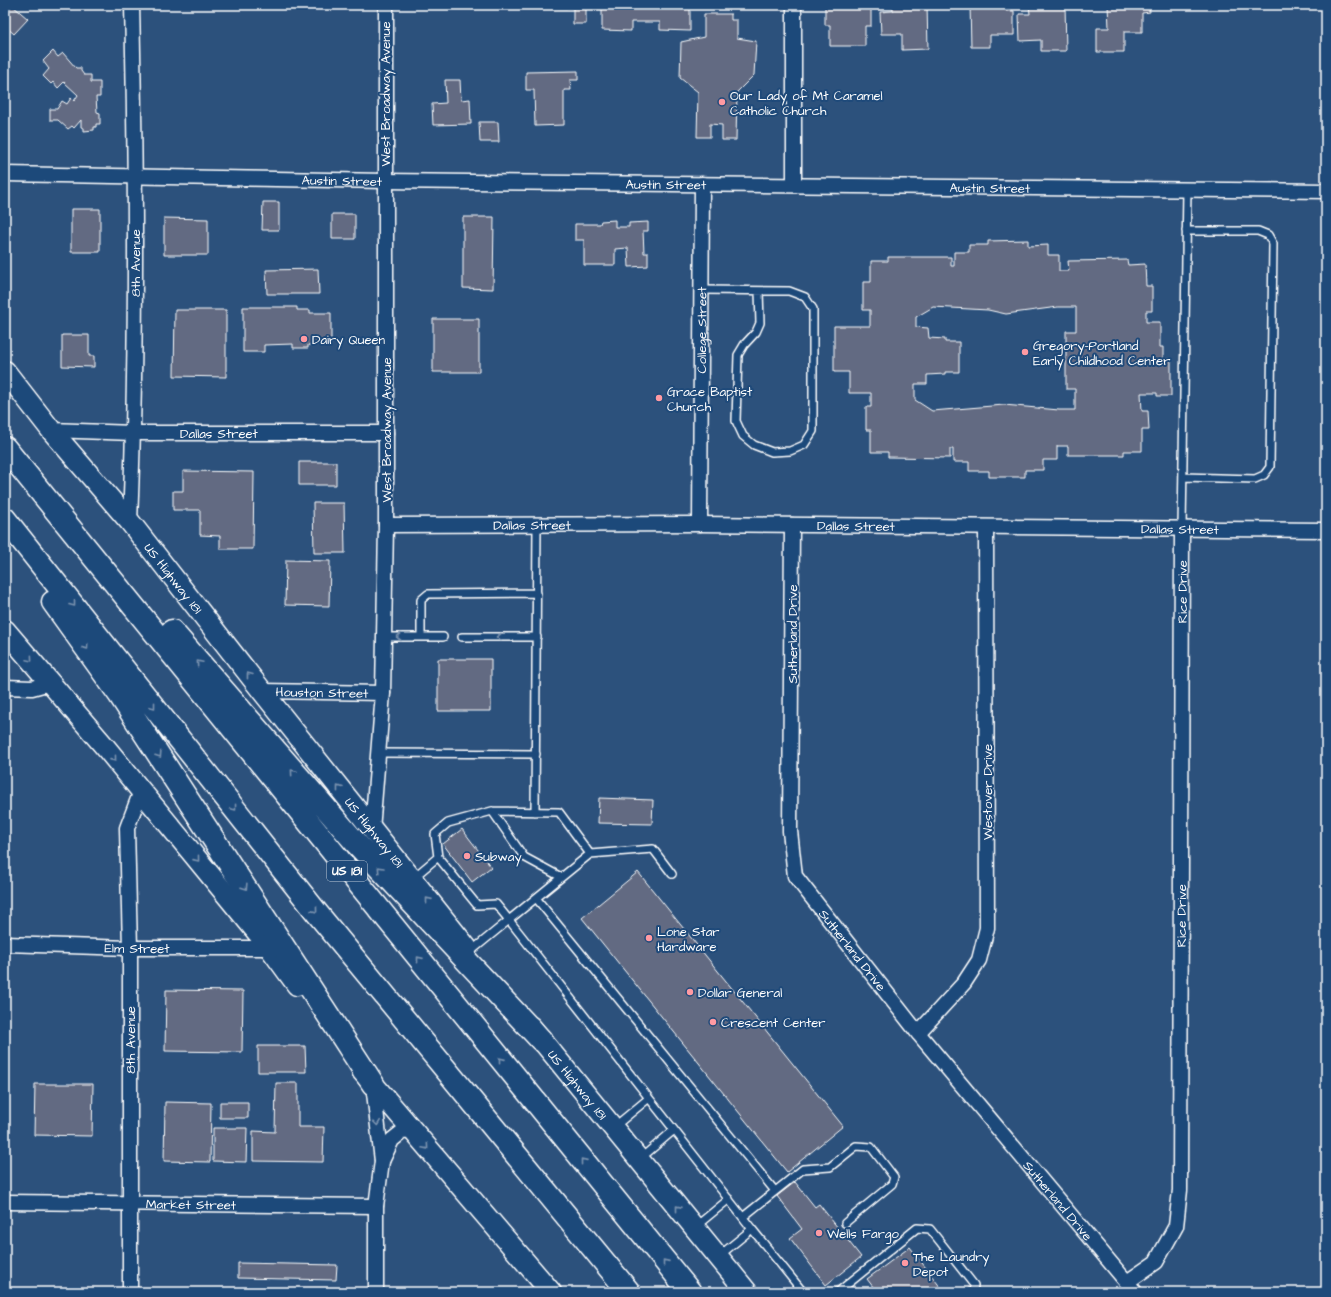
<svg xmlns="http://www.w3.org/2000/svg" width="1331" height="1297" font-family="'Architects Daughter',sans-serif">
<rect width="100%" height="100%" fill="#2c517c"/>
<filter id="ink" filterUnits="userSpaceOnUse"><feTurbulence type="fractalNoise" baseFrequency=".025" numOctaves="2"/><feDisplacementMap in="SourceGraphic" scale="8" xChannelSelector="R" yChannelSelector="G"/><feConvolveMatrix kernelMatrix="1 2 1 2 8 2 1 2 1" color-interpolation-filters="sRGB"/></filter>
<g filter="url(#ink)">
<path fill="#626b82" stroke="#fff" fill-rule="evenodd" d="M12,5L28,19L14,34L5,26V12Z
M44,5H76V7L44,6Z
M80,5H110V7L80,6Z
M522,5H567V8L522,7Z
M602,5H690V31L660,30V22H631V31L602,30Z
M825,5H871V26H865V46H830V25H825Z
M893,5H927L928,49L902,50V34H881L880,12L893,11Z
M970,5H1006V11H1014V35H990V47H971Z
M1029,5H1065L1066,51H1041V40L1020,41L1019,14H1030Z
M1108,5H1149L1150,12L1142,13V32H1124V52H1097V28H1109Z
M573,8H586V24H573Z
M704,14H731V20H737V38L756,41L754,75L737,92L736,140H722V125L710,124V137H697L698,92L680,78L681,42L704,37Z
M53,51L58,57L63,53L76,68H81V71L84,75H91V82H100V97H96L97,112L100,113V124H96V127H94V130L84,131V128L81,127V120L74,128L72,126L68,129L58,120H50V109H57L62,101L67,104L71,98L74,101L78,95L64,82L58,88L53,82L51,84L43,76L49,69L43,61Z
M578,71V80H570L571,90H564V125L535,126L534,90H526V72Z
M445,80H460L461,100L470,99L471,124L433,125L432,104L446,103Z
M479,122H498L499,142H480Z
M263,202H279V230H262Z
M71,209H100V252H71Z
M332,214H355V239H332Z
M463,217H494L493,289L463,288Z
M164,218L208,219V255H164Z
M615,220V227H629V223L648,222V231H643L644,253H648V266L629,267L628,248L615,249V265H584V240H575V224H600L601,221Z
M1028,240V246L1048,245V255H1059V271H1069L1068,261L1127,260L1128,265L1145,264L1146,286H1152V311H1146V322H1160V347H1163V359H1171V396H1157V393H1141L1142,411H1148L1149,430H1142V451H1124V455H1068V446H1057V460H1043V470H1025V477H989V471H969V462H953V449H950V458L888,457V452H871V430H866V407H871V393H849V372H834V326H870V310H863V282H871V261H888V257H951V266H954V252H969V245H988V241ZM933,307L988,310L1006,314L1058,307H1076V331H1066V389H1075V410H1059L1004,405L932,411L915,400V384H927V375L945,374V372H959V342H945V339L929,338L928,328L916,327V317Z
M318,269L319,294H267L266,270Z
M243,307H297V310H310V313H331V344L308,345V348H293V344L264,345V352H243Z
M175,310H226V377L174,376Z
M433,319H479V372H433Z
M62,335H89V356H94V367L62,366Z
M299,462H336V485H299Z
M183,471L254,472L253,549H220V536L200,535V510H173V491H183Z
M313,503H344L345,553H314Z
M286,560L330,561L329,606L285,605Z
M438,659H491V711H438Z
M599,798L653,800L652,824L598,823Z
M462,829L491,867L472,882L443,844Z
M638,872L843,1126L787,1172L582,918Z
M166,990L243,991L242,1052L165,1051Z
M258,1046H305L306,1072H258Z
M276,1083H298V1127H324L323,1162L253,1161V1131L275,1132Z
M35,1084H93L92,1136L34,1135Z
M165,1102L211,1103L210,1162L164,1161Z
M220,1102H248V1118H220Z
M213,1128H247L246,1162L213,1161Z
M795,1182L815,1207L819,1204L861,1257L826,1285L790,1238L802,1229L777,1196Z
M910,1247L944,1292H877L867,1279Z
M238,1263L337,1265L336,1280L238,1278Z"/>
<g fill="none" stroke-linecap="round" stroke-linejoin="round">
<g stroke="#fff" stroke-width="10">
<path id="service" d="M702,290L789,291L805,297L813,309V431L804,445L790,451L772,452L754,445L743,436L736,421L738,355L744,345L756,332L760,323L759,291
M1183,477L1255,479L1264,475L1270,467L1273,244L1268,235L1258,231H1186
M1182,529L1187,189
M384,637H443
M421,637V600L428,594L537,593
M462,637H537
M378,753L536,754
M492,811L524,857L561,877
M535,812L537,525
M590,854L653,849L672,874
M438,857L435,834L448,823L492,811L559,812L590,854L536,898
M413,878L438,857L477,905L496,904L509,920L536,898L775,1191
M470,952L509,920L752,1229
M614,1127L649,1098
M641,1158L674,1130
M743,1217L803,1169L830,1167L856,1146L871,1147L894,1177L892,1184L845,1223
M695,1227L729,1199
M719,1256L752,1229L803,1292
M838,1292L917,1228L930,1229L974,1285L973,1292"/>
</g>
<g stroke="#fff" stroke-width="17">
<g id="minor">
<path d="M794,5V185"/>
<path id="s1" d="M5,174L385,181L1326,191"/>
<path id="s2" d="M51,430L133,433H386"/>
<path id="s3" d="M130,522C137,350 136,177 132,5"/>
<path id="s4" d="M700,524L702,184"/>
<path id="s5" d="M386,525L700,524L1326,530"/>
<path id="s6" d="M792,525L790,831L795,876L918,1033L1135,1292"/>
<path d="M5,687L32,688L50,683"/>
<path id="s7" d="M262,691L383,693"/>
<path d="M372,830L383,693L386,525V5"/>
<path id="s8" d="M5,944L130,948H270"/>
<path d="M918,1033L964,983L979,960L987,928L986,528"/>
<path d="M373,1084L382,1161L376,1206V1292"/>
<path d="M382,1161L392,1140L402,1132L413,1131"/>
<path id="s9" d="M5,1202L376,1206"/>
<path id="s10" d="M1127,1282L1156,1262L1176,1226L1180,1190L1182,529"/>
<path d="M130,1292V948L127,828L141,791"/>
</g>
</g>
<g stroke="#fff" stroke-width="23">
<g id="secondary">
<path id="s11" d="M5,371L51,430L130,522L262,691L467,948"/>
<path d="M5,630L106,748L270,948L297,985"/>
<path id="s12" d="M531,1027L747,1292"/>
<path d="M362,1071L551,1292"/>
</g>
</g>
<g stroke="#fff" stroke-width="25">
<path id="motorway" d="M5,448L690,1292
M5,519L317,913L629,1292
M53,602L119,694L373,1084
M172,631L356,843L541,1040"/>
</g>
<use href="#service" stroke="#1f4a7a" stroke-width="7"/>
<use href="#minor" stroke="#1f4a7a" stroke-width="14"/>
<use href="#secondary" stroke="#1f4a7a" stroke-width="20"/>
<use href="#motorway" stroke="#1f4a7a" stroke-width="22"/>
</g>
<defs><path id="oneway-chevron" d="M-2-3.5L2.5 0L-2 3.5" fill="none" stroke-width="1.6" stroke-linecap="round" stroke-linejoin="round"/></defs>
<g stroke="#7992af">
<use href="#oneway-chevron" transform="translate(73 604) rotate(52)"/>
<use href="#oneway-chevron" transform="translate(399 637) rotate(180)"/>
<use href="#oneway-chevron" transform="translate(499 637) rotate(180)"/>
<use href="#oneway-chevron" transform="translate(86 647) rotate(54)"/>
<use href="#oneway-chevron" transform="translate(30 659) rotate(50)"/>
<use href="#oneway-chevron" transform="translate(199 663) rotate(-131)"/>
<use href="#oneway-chevron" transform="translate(249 675) rotate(-128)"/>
<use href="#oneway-chevron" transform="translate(153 706) rotate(52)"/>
<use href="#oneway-chevron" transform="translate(159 755) rotate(57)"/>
<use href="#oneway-chevron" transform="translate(114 759) rotate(51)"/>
<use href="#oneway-chevron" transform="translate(293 772) rotate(-131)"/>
<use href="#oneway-chevron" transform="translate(339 788) rotate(-128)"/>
<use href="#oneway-chevron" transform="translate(234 808) rotate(52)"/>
<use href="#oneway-chevron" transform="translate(197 859) rotate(51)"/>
<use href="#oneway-chevron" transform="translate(380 869) rotate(-133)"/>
<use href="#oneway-chevron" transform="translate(245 887) rotate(57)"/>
<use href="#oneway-chevron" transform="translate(428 900) rotate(-129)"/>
<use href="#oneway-chevron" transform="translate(315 910) rotate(51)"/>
<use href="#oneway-chevron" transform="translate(419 959) rotate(-129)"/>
<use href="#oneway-chevron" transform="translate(501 1060) rotate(-129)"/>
<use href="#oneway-chevron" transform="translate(377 1123) rotate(83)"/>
<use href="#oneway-chevron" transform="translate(426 1147) rotate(49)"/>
<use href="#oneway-chevron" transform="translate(583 1161) rotate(-129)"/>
<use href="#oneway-chevron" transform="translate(678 1208) rotate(-129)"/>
<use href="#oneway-chevron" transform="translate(665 1262) rotate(-129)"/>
</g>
</g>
<g fill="#ff9aa2" stroke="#1f4a7a" stroke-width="1.5">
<circle cx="722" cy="102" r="4"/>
<circle cx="304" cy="339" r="4"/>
<circle cx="1025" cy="352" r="4"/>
<circle cx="659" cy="398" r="4"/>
<circle cx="467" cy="856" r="4"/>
<circle cx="649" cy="938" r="4"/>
<circle cx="690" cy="992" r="4"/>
<circle cx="713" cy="1022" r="4"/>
<circle cx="819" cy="1233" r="4"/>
<circle cx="905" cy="1263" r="4"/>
</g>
<g text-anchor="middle" stroke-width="4" stroke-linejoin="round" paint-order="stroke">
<rect fill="#1f4a7a" stroke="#bcc9d7" stroke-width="1" x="327" y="861" width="40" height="20" rx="3"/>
<g font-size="12" font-weight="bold" fill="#fff">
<text x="347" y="875">US 181</text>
</g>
<g font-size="13" fill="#fff" stroke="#1f4a7a">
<text transform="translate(385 94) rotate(-90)" y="5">West Broadway Avenue</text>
<text dy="5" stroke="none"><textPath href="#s1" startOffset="337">Austin Street</textPath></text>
<text dy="5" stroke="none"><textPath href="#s1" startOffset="661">Austin Street</textPath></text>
<text dy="5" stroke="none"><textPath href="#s1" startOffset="985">Austin Street</textPath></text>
<text dy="5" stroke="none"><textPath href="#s3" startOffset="259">8th Avenue</textPath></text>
<text dy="5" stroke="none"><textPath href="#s4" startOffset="194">College Street</textPath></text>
<text transform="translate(386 430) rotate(-90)" y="5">West Broadway Avenue</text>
<text dy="5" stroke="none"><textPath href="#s2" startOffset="168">Dallas Street</textPath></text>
<text dy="5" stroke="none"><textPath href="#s5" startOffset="146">Dallas Street</textPath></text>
<text dy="5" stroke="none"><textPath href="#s5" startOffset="470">Dallas Street</textPath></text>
<text dy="5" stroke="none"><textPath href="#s5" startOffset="794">Dallas Street</textPath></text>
<text dy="5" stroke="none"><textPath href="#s11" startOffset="267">US Highway 181</textPath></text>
<text dy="5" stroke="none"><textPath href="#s10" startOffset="711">Rice Drive</textPath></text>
<text transform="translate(792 634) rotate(-90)" y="5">Sutherland Drive</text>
<text dy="5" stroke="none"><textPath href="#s7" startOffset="60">Houston Street</textPath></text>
<text transform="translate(987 792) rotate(-90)" y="5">Westover Drive</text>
<text dy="5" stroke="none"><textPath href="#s11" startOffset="591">US Highway 181</textPath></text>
<text dy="5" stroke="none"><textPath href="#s10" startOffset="387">Rice Drive</textPath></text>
<text dy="5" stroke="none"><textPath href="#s8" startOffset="132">Elm Street</textPath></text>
<text dy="5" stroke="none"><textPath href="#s6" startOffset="445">Sutherland Drive</textPath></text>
<text transform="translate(130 1040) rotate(-90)" y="5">8th Avenue</text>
<text dy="5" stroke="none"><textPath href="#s12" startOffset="74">US Highway 181</textPath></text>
<text dy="5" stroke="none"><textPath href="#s6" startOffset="769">Sutherland Drive</textPath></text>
<text dy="5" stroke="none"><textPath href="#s9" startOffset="186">Market Street</textPath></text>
</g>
<g font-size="13" fill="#fff" stroke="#1f4a7a" text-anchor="start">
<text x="730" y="100">Our Lady of Mt Caramel<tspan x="730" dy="15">Catholic Church</tspan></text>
<text x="312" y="344">Dairy Queen</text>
<text x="1033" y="350">Gregory-Portland<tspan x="1033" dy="15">Early Childhood Center</tspan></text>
<text x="667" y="396">Grace Baptist<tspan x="667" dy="15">Church</tspan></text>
<text x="475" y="861">Subway</text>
<text x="657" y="936">Lone Star<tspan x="657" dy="15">Hardware</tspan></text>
<text x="698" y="997">Dollar General</text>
<text x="721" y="1027">Crescent Center</text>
<text x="827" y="1238">Wells Fargo</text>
<text x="913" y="1261">The Laundry<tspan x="913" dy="15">Depot</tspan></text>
</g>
</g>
<rect width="1331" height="1297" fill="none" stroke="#1f4a7a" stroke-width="20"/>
<rect x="10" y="10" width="1311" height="1277" fill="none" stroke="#fff" stroke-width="1.5" filter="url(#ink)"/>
</svg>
